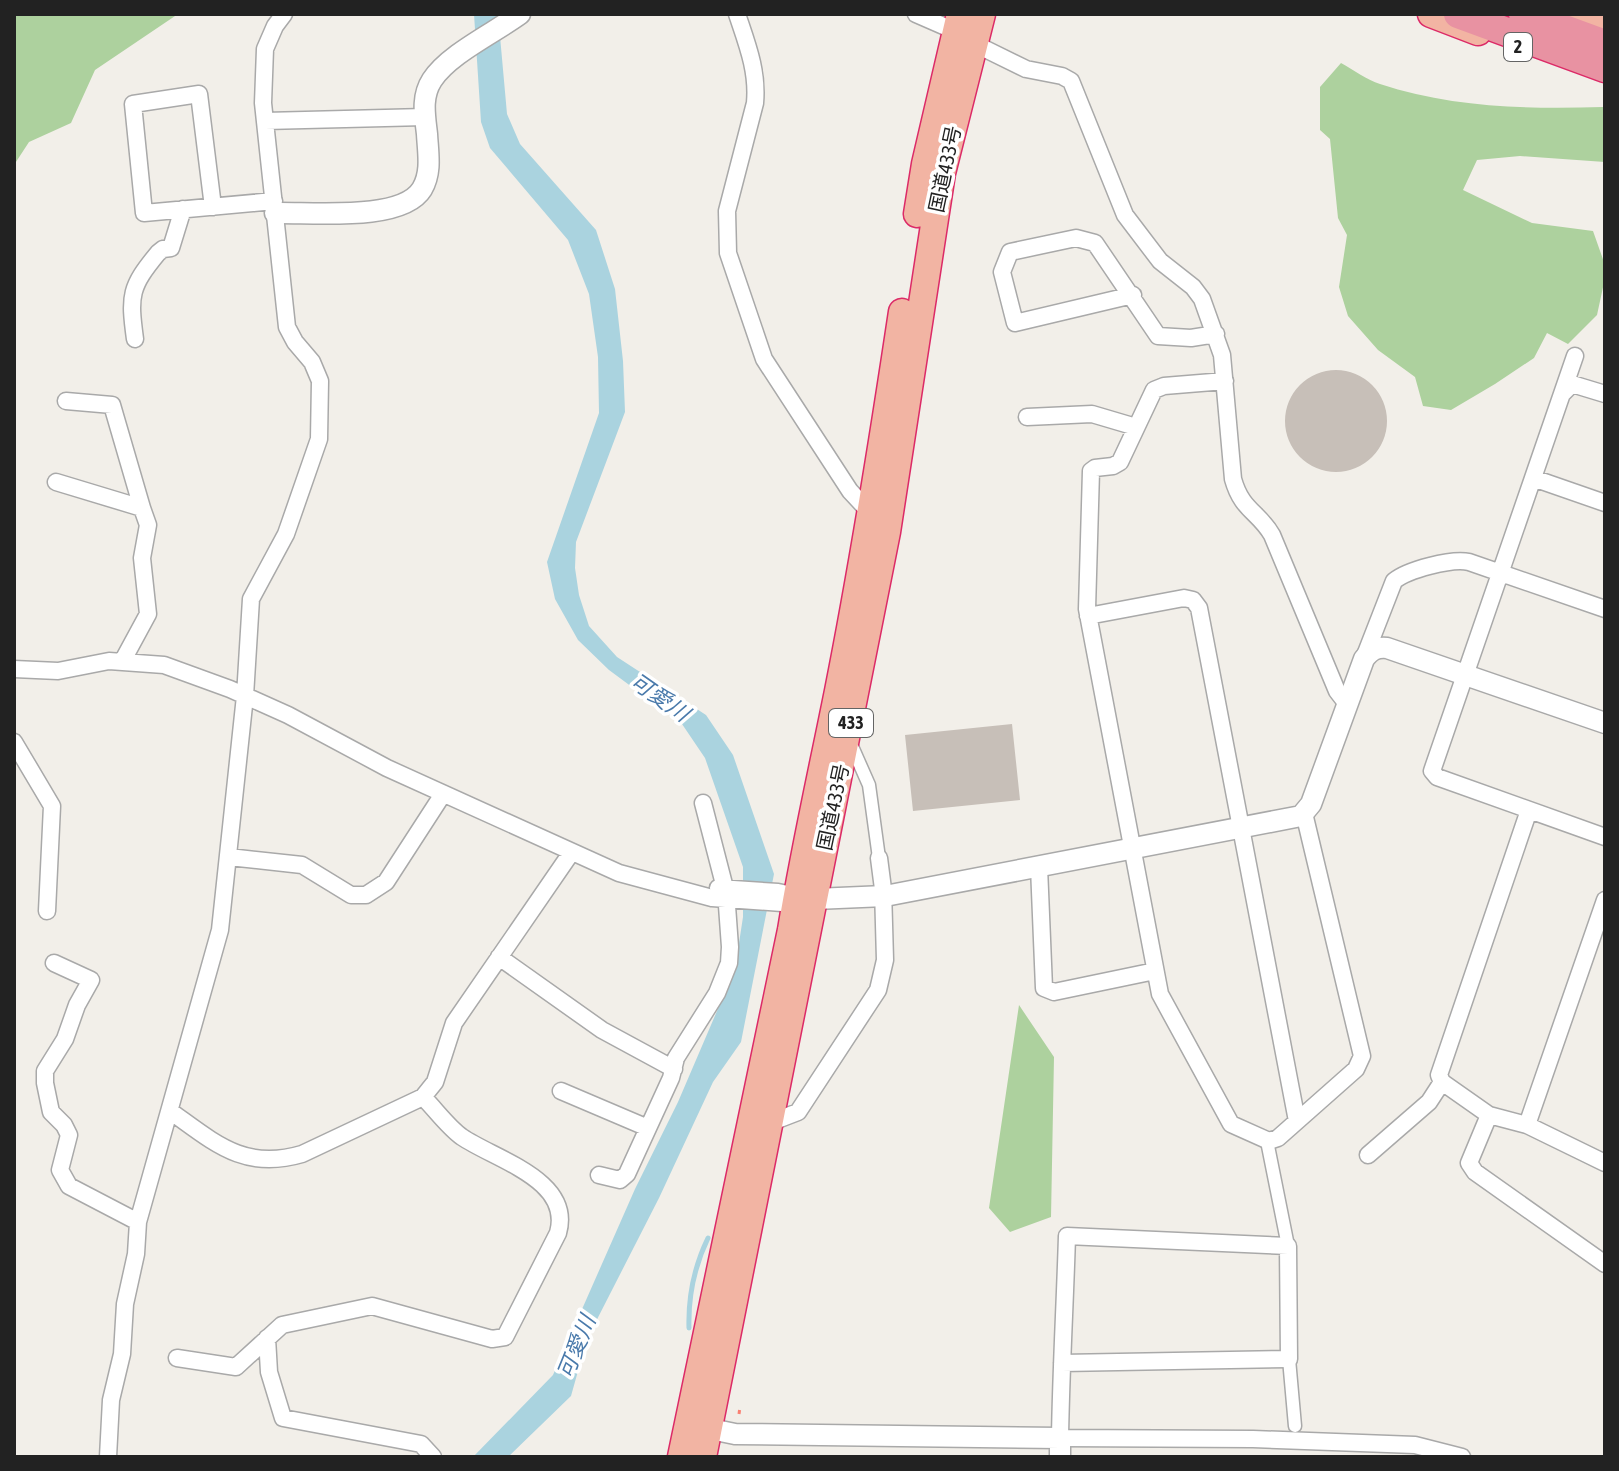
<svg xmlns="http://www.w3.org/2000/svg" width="1619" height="1471" font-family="'Asap Condensed','Noto Sans JP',sans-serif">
<rect width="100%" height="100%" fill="#f2efe9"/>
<path fill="#add19e" d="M14,14H178L95,70L71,123L29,142L14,165Z
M1341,63C1354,70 1367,80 1380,84C1452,108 1528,109 1603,107L1605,112V162L1520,156L1477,160L1463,190L1532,223L1593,231L1605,265V278L1597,315L1568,344L1547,333L1534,358L1495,384L1451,410L1423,406L1415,377L1378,350L1348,316L1339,287L1347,235L1338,218L1330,139L1320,130V87Z
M1019,1005L1054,1057L1051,1217L1010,1232L989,1208Z"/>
<path fill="#aad3df" d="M474,14H498L507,114L520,144L596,230L615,289L623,361L625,412L576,542L575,568L579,595L589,626L617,657L706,715L733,755L774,874L741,1042L713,1082L659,1198L587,1339L571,1396L508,1457H473L553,1375L635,1189L678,1102L735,969L743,917V867L705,758L682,724L609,670L578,640L555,599L547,562L599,413L598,357L589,294L568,240L490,148L481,122Z"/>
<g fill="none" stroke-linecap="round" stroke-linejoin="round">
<path stroke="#aad3df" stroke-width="5" d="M689,1328C688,1295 694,1267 708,1238"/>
</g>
<path fill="#c7bfb8" d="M1285 421a51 51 0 1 1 102 0a51 51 0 1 1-102 0Z
M1012,724L1020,800L913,811L905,735Z"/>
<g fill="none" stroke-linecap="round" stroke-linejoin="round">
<g stroke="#a9a9a9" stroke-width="15">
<path id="pedestrian" d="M850,742L869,785L879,858
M1267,1141L1288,1246
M1289,1359L1295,1426"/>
</g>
<g stroke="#a9a9a9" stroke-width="19">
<path id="minor" d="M737,14C747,44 758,71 755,103L727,211L728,253L764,359L850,491L863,505L877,512
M916,14L955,31
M973,43L1026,69L1062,76L1071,81L1125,215L1160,261L1193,287L1202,299L1222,355L1233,479C1242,511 1258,511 1272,535L1337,691L1347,704
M265,121L425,117
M213,207L199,94L133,104L144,213L274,201
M1133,295L1015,323L1002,272L1010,252L1076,238L1095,243L1158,336L1191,338L1216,334
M135,339C129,295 130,287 158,253L163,249L171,248L183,209
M1575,356L1432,771L1437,777L1605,837
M1225,381L1164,386L1154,390L1120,462L1113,466L1095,468L1091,471L1087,609L1160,994L1231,1124L1269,1141L1278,1138L1356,1069L1362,1056L1304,813
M1563,393L1572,384L1605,394
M66,401L112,405L142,508
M1027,417L1092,414L1136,427
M1533,478L1605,503
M56,482L142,508L148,525L142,558L148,614L122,662
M1088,616L1184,598L1193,600L1199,608L1297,1121
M1364,658L1394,581C1407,570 1452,558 1469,562L1605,609
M14,669L58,671L109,661L164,665L230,689L288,715L387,768L619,873L712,898L782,903L802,899
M14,742L52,806L47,911
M1529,810L1439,1075L1442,1082L1489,1115L1527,1125L1605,1163
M229,857L302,865L351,895H366L386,882L443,794
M1039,867L1044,988L1054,992L1155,971
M718,888L778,892L802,897
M499,957L602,1030L674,1069
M54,963L91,980L77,1005L65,1039L45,1071V1083L51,1112L64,1125L69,1135L60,1170L69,1186L138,1222
M561,1091L648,1128
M170,1111C215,1143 244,1171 302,1154L423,1097L435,1082L454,1023L571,853
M1489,1115L1469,1163L1475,1172L1605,1264
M772,1122L798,1112L878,990L885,960L883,889L879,858
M1527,1125L1605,900
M1368,1155L1429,1102L1442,1082
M599,1175L620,1180L627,1174L671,1078L676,1058L717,993L729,963L730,947L726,892L703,803
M267,1338L269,1372L283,1418L421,1444L433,1457
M177,1358L236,1367L282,1325L372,1306L492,1339L505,1337L558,1233C573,1180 496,1160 462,1137C448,1127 436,1110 423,1097
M1062,1363L1289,1359L1288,1246L1067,1236C1065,1303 1061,1371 1060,1438L1253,1439L1415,1445L1462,1457
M108,1457L111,1400L122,1354L125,1304L136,1254L138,1222L220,930L245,696L251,599L286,534L319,439L320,381L312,362L295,342L287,327L263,103L265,49L275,26L284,14"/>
</g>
<g stroke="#a9a9a9" stroke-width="23">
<path id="tertiary" d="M275,213C311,212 402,222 422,189C432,172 428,153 427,134C425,116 421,97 432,80C449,54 494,33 520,14
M815,899L885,896L1301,816L1311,804L1364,659C1371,650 1376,647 1387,648L1605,723
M696,1426L735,1434L1060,1438V1457"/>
</g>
<g stroke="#dc2a67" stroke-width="29">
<path id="trunk" d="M1431,14L1478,32
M1576,14L1605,24
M917,214L925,164L960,14
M681,1457L791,930C804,850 822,771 838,691C863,565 883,439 902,312
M703,1457L887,532L942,173L982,14"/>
</g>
<g stroke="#dc2a67" stroke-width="31">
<path id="motorway" d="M1458,14L1605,68
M1523,14L1605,44"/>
</g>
<path stroke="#fa8072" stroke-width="3" stroke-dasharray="4 4" stroke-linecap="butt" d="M739,1414L740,1407"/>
<use href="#pedestrian" stroke="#fff" stroke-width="12"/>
<use href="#minor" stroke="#fff" stroke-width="16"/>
<use href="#tertiary" stroke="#fff" stroke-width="20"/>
<use href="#trunk" stroke="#f2b4a3" stroke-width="26"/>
<use href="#motorway" stroke="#e892a2" stroke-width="28"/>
</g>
<g text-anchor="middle" stroke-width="7" stroke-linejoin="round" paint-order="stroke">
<g fill="#fff" stroke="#646464" stroke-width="2">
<rect x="1504" y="33" width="28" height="28" rx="6"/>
<rect x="829" y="709" width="44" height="28" rx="6"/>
</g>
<g font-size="18" font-weight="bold" fill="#222">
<text x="1518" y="53">2</text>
<text x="851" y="729">433</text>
</g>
<g font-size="20" fill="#222" stroke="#fff">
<text transform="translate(945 169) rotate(-78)" y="7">国道433号</text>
<text transform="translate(833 807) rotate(-78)" y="7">国道433号</text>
</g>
<g font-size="22" font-style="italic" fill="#4a7aab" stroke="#fff">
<text transform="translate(660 697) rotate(35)" y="8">可愛川</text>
<text transform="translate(576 1347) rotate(-68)" y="8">可愛川</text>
</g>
</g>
<rect width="1619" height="1471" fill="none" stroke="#222222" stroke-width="32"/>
</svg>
